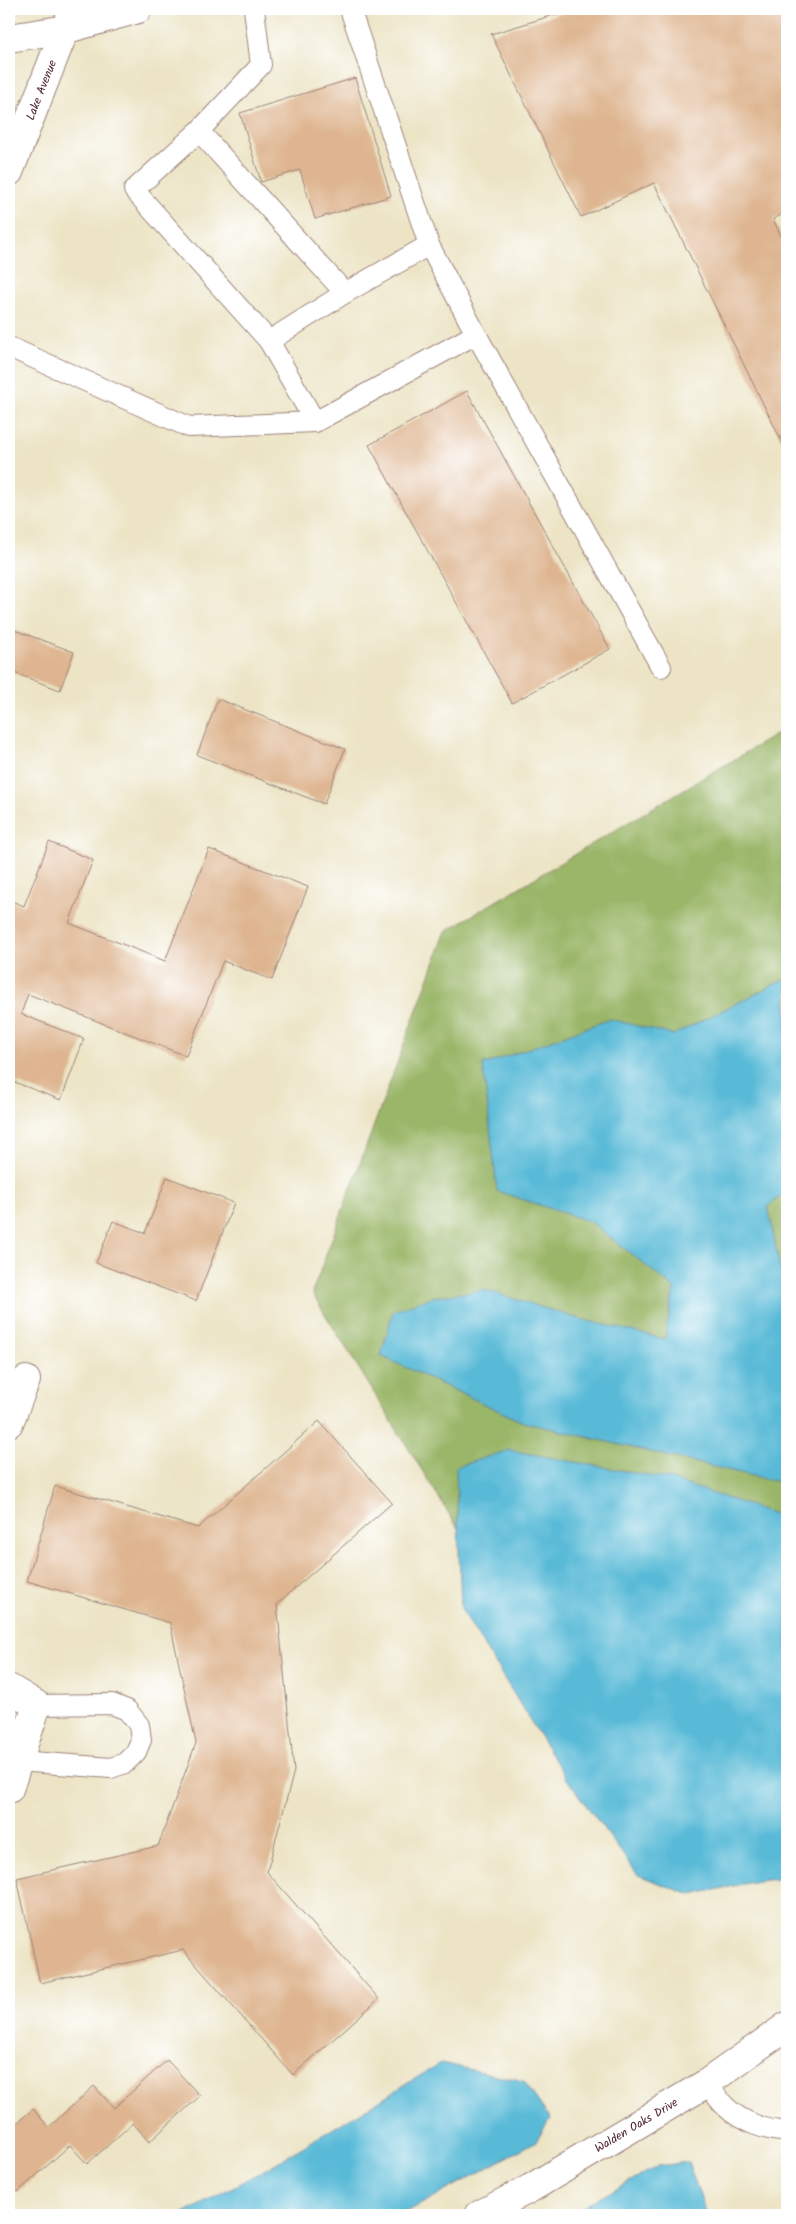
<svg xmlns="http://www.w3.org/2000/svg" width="796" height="2224" font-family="Kalam,sans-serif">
<rect width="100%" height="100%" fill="#fff"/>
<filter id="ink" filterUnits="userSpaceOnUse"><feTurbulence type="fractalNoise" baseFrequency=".02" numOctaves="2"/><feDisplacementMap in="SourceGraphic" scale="10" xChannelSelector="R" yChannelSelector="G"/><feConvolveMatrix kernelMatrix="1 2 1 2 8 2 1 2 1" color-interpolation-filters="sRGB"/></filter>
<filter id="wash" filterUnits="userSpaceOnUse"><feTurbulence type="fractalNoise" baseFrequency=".0096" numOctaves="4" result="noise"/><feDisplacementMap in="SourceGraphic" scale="20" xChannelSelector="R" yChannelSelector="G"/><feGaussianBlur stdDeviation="1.12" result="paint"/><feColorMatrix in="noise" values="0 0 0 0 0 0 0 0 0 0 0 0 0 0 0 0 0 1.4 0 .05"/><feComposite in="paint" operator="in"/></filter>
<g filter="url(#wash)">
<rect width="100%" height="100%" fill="#ece4c5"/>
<path fill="#9ab668" stroke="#726a4a" d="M787,728V1726L580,1725L312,1293L446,931Z"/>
<path fill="#59bad7" stroke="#526c81" d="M787,978V1192L768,1206L787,1306V1484L523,1422L381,1356L393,1311L432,1297L485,1290L580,1319L665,1339L674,1288L591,1222L497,1191L483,1065L610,1019L673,1035Z
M509,1450L669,1479L787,1518V1878L757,1881L691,1895L638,1875L566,1778L461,1609L456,1467Z
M441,2063L524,2081L550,2119L535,2142L401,2215H182L271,2166Z
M688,2162L707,2215H568L658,2166Z"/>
<g id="blocks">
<path fill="#deb590" d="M574,9H787V212L773,219L787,248V452L654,183L581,217L491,34Z
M355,78L391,196L315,219L300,170L261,182L240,113Z
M467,391L610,649L512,703L369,445Z
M9,628L74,652L60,690L9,671Z
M218,699L345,749L324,804L197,755Z
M49,842L93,860L69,923L165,961L209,849L308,887L272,980L223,961L186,1056L28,994L21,1014L84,1039L61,1100L9,1080V900L24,906Z
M167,1177L234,1203L196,1301L96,1263L113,1221L145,1233Z
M319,1421L392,1503L277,1604L294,1771L267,1872L379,1999L293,2075L183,1950L40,1983L17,1878L158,1846L196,1743L170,1623L27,1581L55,1486L198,1528Z
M167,2060L200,2096L149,2142L133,2123L87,2164L70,2145L18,2192L9,2182V2130L33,2109L49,2127L94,2086L114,2108Z"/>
</g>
</g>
<g filter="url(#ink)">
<use href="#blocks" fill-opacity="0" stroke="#9b8278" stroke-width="1"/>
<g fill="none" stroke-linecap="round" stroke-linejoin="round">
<g stroke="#9b8278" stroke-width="22">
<path id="lane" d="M254,9L261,65L199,131L134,190L269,341L315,422
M350,9L429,245L476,334L661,667
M199,131L345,293
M269,341L345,293L429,245
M9,347L189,427L315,422L476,334
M18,1761L111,1768L125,1763L136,1752L141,1740L139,1725L127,1710L112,1704L37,1705
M707,2083C713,2091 719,2101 726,2107C740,2121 768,2132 787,2131"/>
</g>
<g stroke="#9b8278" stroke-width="30">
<g id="street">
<path d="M9,1423L26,1380"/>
<path d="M9,1688L37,1705L9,1789"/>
<path id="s1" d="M479,2215L531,2188L707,2083L787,2026"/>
</g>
</g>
<g stroke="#9b8278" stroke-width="30">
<g id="secondary">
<path id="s2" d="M9,172L73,9"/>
</g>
</g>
<g stroke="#9b8278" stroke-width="30">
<path id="primary" d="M9,38L67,29L138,9"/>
</g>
<use href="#lane" stroke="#fff" stroke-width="20"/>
<use href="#street" stroke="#fff" stroke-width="28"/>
<use href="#secondary" stroke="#fff" stroke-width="28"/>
<use href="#primary" stroke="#fff" stroke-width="28"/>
</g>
</g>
<g text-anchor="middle" stroke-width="4.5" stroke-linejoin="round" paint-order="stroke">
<g font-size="12" fill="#4a1f2b" stroke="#fff">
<text dy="4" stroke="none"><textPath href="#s2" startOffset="88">Lake Avenue</textPath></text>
<text dy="4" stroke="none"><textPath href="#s1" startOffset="181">Walden Oaks Drive</textPath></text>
</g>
</g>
<rect width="796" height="2224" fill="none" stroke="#fff" stroke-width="30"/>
</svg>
